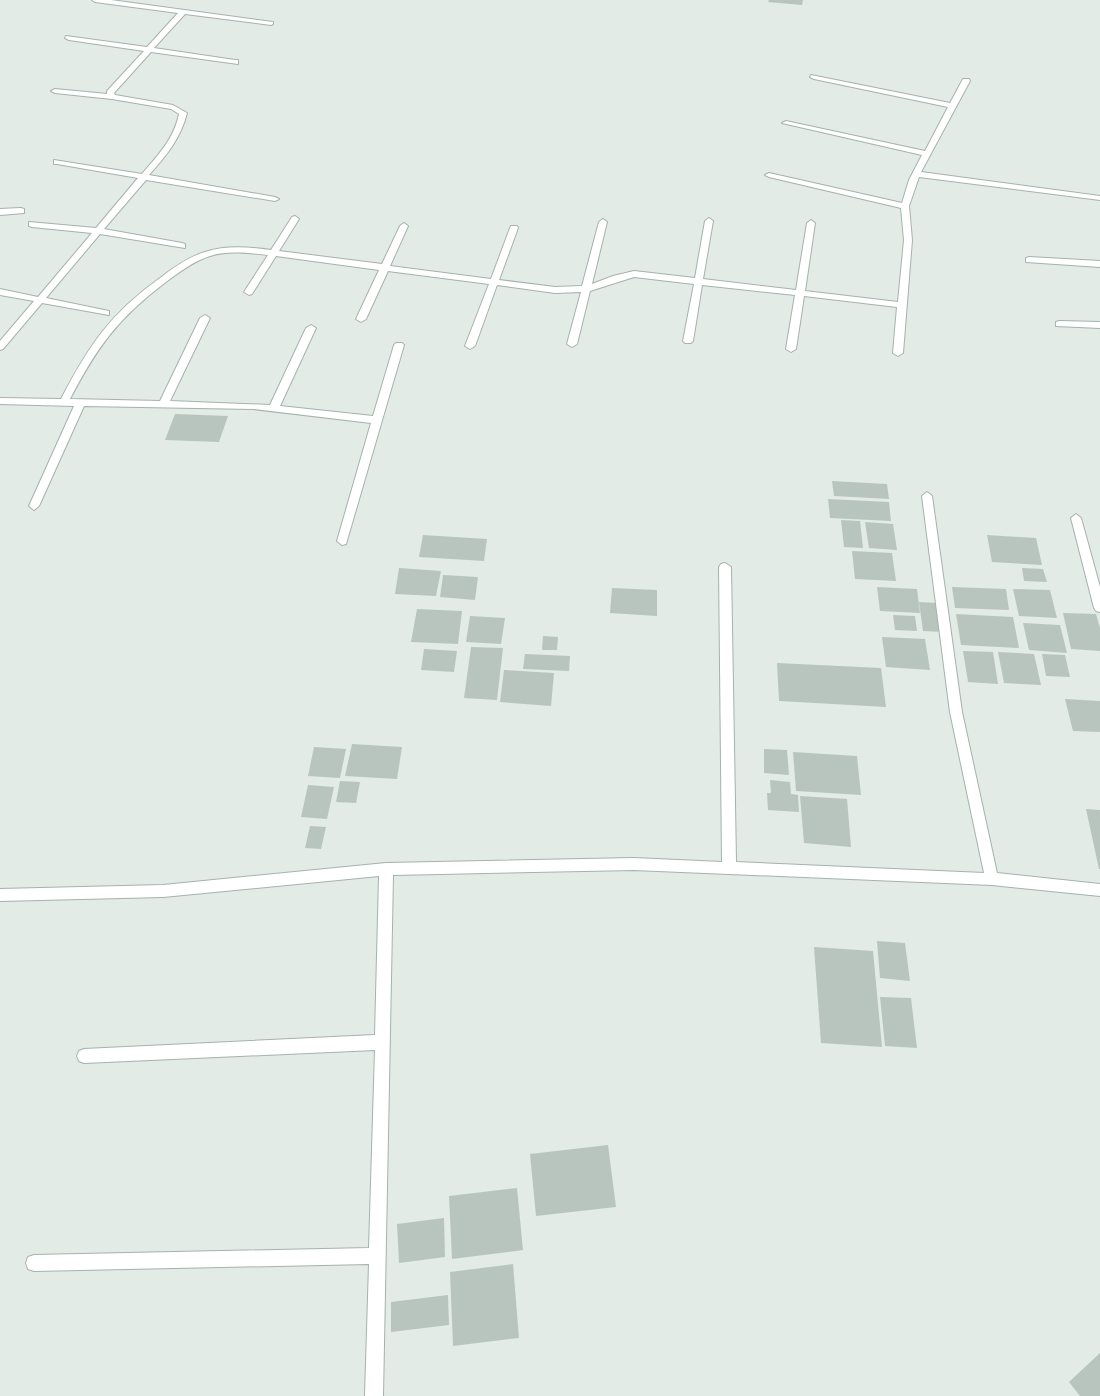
<svg xmlns="http://www.w3.org/2000/svg" width="1100" height="1396" font-family="Arial,sans-serif">
<rect width="100%" height="100%" fill="#e2ebe6"/>
<path fill="#b8c5bf" d="M769,0H803L802,5L768,2Z
M175,414L228,416L219,442L165,440Z
M832,481L887,484L889,499L834,496Z
M828,499L889,502L891,521L830,518Z
M841,520L860,521L863,548L844,547Z
M865,522L893,524L897,550L869,548Z
M423,535L487,539L484,561L419,557Z
M987,535L1036,538L1042,565L992,562Z
M852,551L892,553L896,581L855,579Z
M399,568L441,571L436,596L395,594Z
M1022,568L1043,569L1047,582L1024,581Z
M443,575L478,577L475,600L440,597Z
M877,587L917,589L920,613L880,611Z
M952,587L1006,589L1009,610L955,608Z
M612,588L657,590V616L610,613Z
M1013,589L1050,590L1057,618L1019,616Z
M919,602L938,603L943,632L923,631Z
M417,609L462,611L458,644L411,642Z
M1063,613L1096,614L1100,628V651L1071,649Z
M956,614L1013,617L1019,648L961,645Z
M893,615L915,616L917,631L895,630Z
M470,616L505,618L501,644L466,642Z
M1023,623L1060,625L1067,653L1029,650Z
M543,636L558,637L557,650H542Z
M882,637L925,639L930,670L886,667Z
M471,647L503,648L497,700L464,698Z
M424,649L457,651L454,672L421,670Z
M963,651L993,652L998,684L968,682Z
M998,652L1034,654L1041,685L1004,683Z
M525,654L570,656L569,671L523,669Z
M1042,654L1065,655L1070,677L1046,676Z
M777,663L881,668L886,707L779,701Z
M504,670L554,673L551,706L500,702Z
M1065,699L1100,701V732L1073,731Z
M352,744L402,747L397,779L345,776Z
M314,747L346,749L340,778L308,776Z
M764,749L787,750L789,775L764,773Z
M793,752L857,756L861,795L796,791Z
M770,780L790,782L791,794L798,795L799,812L768,810L767,793H771Z
M340,781L360,782L356,803L336,802Z
M308,785L334,787L327,819L301,817Z
M800,796L847,799L851,847L804,843Z
M1086,809L1100,810V869H1099Z
M310,826L326,827L321,849L305,848Z
M877,941L905,943L910,981L880,978Z
M814,947L873,951L882,1047L821,1043Z
M880,997L911,998L917,1048L885,1046Z
M608,1145L616,1207L536,1216L530,1154Z
M517,1188L523,1250L452,1259L449,1196Z
M444,1218L445,1257L399,1263L397,1224Z
M513,1264L519,1338L453,1346L450,1272Z
M448,1295L449,1325L391,1332V1302Z
M1100,1353V1396H1080L1069,1382Z"/>
<g fill="none" stroke-linecap="round" stroke-linejoin="round">
<g stroke="#a5b2ad" stroke-width="2">
<path id="street" d="M92,0H111L273,22V24L271,25L185,14L154,48L235,60H238V64L151,52L114,93L115,95L173,105L187,113C181,138 166,156 149,175L275,197L279,199L275,201L146,180L104,229L182,243L185,244V248L100,234L46,298L109,311V315L42,303L3,349L0,350V341L34,301L0,295V289L38,297L92,233L32,227L29,226V222L96,228L138,178L57,164H54V160L142,174C158,155 174,139 179,114L171,109L112,99L55,93L51,91L55,89L107,94V91L144,51L69,40L65,38L66,36L147,47L178,13L95,2Z
M811,75L950,103L963,79H969L970,81L921,172L1100,196V200L919,177L909,206L912,240L903,353L898,356L893,353L897,307L804,296L796,349L791,352L786,349L795,295L702,285L693,341L691,343H685L683,341L694,284L634,277L590,291L577,344L572,347L567,344L581,292L555,293L497,285L475,346L470,349L465,346L489,284L388,271L366,319L361,322L356,319L379,270L276,256L252,294L249,295L244,292L268,255C251,253 227,250 210,256C194,261 179,272 166,282C118,318 97,347 70,399L160,401L200,318L205,315L210,318L170,401L270,405L306,328L311,325L316,328L280,406L373,416L394,345L396,343H402L404,345L346,544L342,545L337,541L371,423L253,409L84,406L39,506L34,510L29,506L74,406L0,404V398L61,399C89,345 110,314 160,278C173,268 188,257 205,252C225,245 250,247 271,250L292,217L295,216L299,219L279,251L382,264L400,226L404,223L408,226L390,266L491,279L510,228L511,226H517L518,228L499,280L555,287L582,286L599,222L603,219L607,222L592,284L613,276L634,271L695,278L705,221L709,218L713,221L703,279L796,290L807,223L811,220L815,223L805,291L898,302L904,240L901,208L769,177L765,175L769,173L902,203L909,180L922,155L782,123L786,121L925,151L948,107L814,79L810,77Z
M21,208L24,209V213L0,215V209Z
M1029,257L1100,261V267L1026,262V258Z
M1059,321L1100,322V328L1056,326V322Z
M927,492L932,496L962,712L997,873L1100,884V896L992,885L634,870L393,875L383,1396H365L369,1264L34,1271L28,1269L26,1263L28,1257L34,1255L369,1248L375,1050L84,1063L79,1061L77,1056L79,1051L84,1049L375,1035L379,876L163,897L0,901V889L163,885L386,863L634,858L722,862L719,567L721,564L725,563L731,567L736,862L984,873L950,712L922,496Z
M1076,514L1081,518L1100,587V612L1096,611L1094,608L1071,518Z"/>
</g>
<use href="#street" fill="#fff" fill-rule="evenodd"/>
</g>
</svg>
